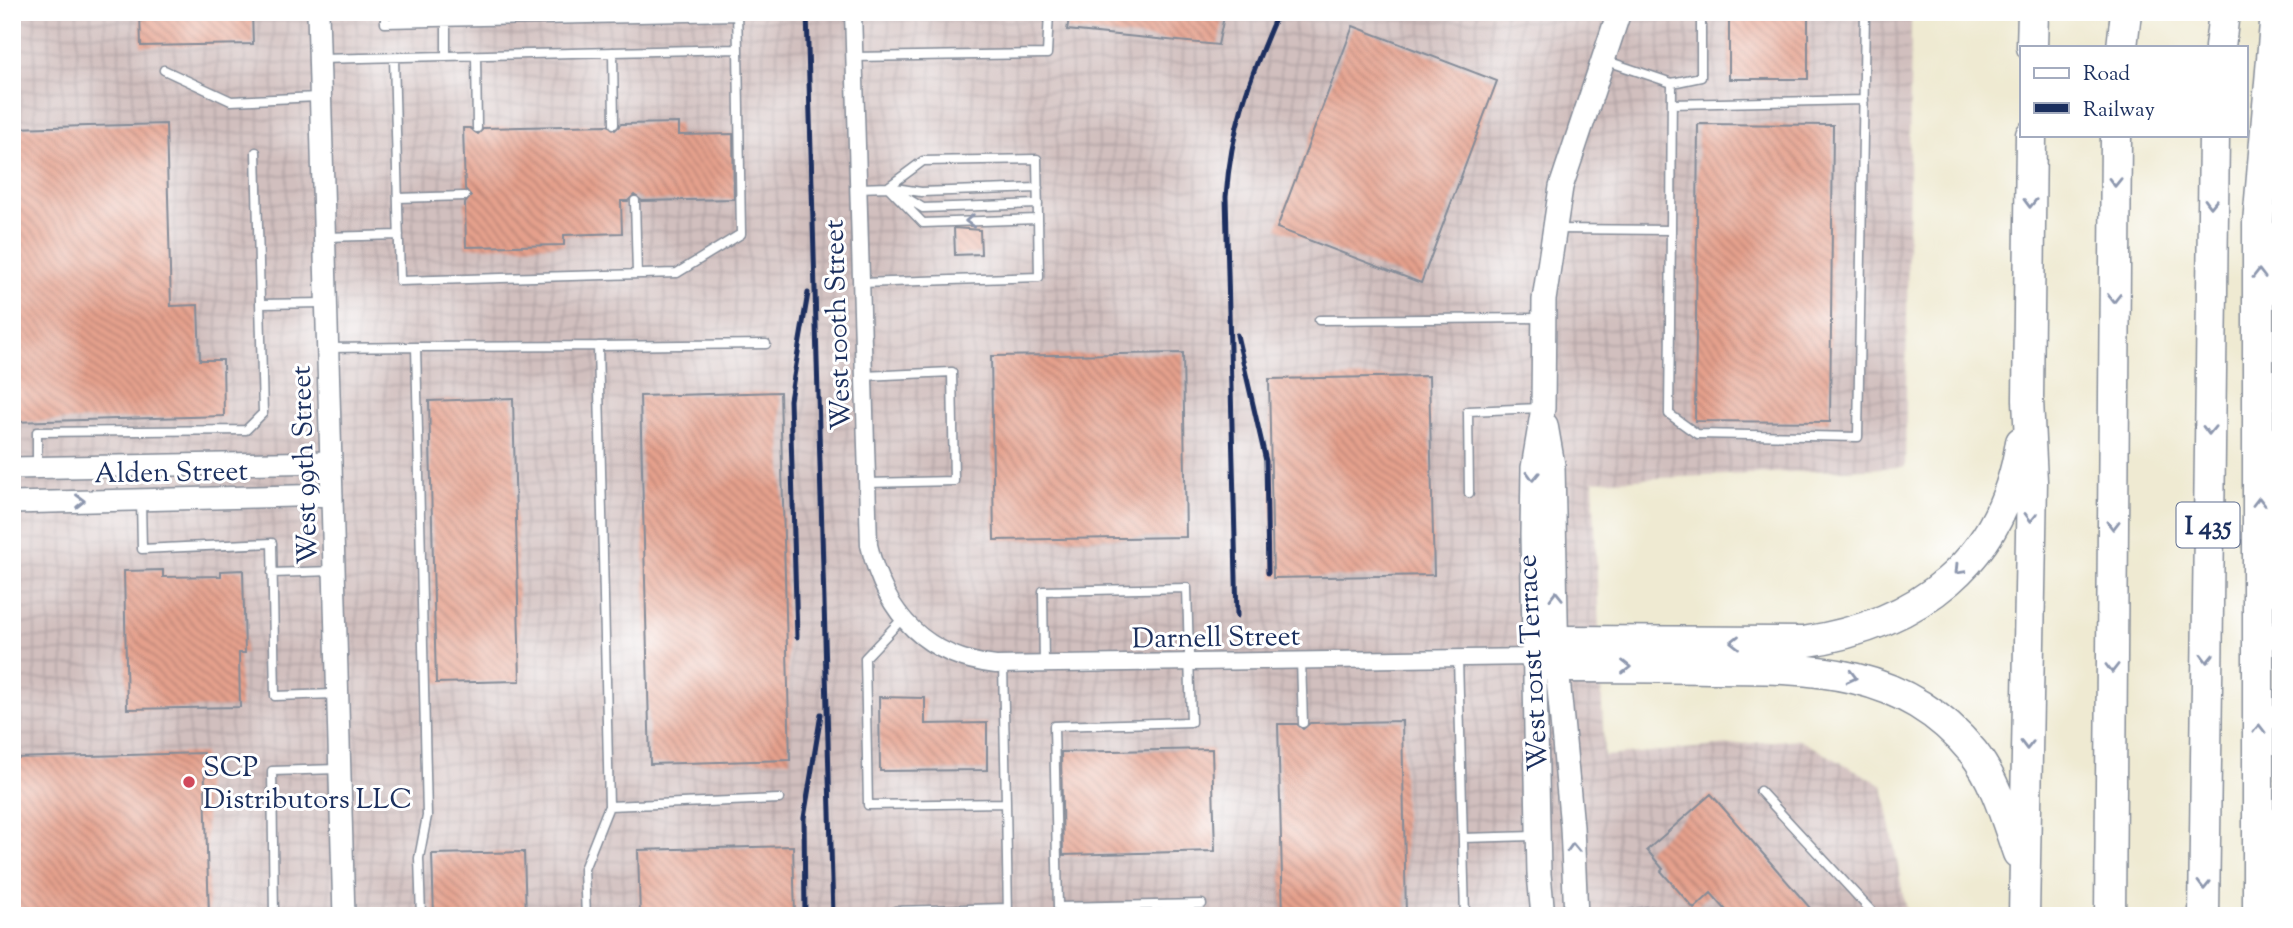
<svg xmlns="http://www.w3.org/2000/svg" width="2293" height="928" font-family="'Sorts Mill Goudy',serif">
<defs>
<pattern id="industrial-grid" width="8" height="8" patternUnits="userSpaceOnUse" patternTransform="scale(1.75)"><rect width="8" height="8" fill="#d1bfbe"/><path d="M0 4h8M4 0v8" fill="none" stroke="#b3a4a6"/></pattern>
<pattern id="building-back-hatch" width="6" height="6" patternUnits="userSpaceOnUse" patternTransform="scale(1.75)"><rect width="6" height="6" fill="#e5a08c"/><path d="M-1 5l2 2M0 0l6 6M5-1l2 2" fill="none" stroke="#b98376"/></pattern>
</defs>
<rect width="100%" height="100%" fill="#fff"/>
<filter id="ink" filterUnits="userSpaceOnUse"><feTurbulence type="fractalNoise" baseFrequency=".0143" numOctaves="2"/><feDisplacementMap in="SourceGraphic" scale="14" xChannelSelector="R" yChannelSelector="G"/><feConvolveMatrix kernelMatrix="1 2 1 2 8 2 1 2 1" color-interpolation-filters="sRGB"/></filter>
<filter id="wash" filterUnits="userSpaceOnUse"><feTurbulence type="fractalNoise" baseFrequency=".00686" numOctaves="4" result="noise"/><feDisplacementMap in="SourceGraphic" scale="28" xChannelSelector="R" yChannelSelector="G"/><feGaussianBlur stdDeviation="1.57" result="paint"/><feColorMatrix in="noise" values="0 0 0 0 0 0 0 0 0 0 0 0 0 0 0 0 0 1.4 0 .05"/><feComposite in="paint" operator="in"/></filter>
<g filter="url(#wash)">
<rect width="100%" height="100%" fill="#efead2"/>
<path fill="url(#industrial-grid)" d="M12,12H1911L1905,467L1593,481L1604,756L1798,739L1883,785L1907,916H12Z"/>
<g id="blocks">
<path fill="url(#building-back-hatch)" d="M140,12H252L253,44L141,46Z
M1070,12H1225L1218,45L1067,30Z
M1729,12H1808V79H1729Z
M1353,26L1497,81L1421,283L1277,228Z
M679,123V135L733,134L734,199L642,201L634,195L628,201H621L622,233L564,235V245L466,247L465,203L471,196L465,189L463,128H470L478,134L484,128L608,125L615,130L621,124Z
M166,124L171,306L198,305L200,360H223L224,416L12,422V128Z
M1698,124L1833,125L1830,422L1695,421Z
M954,228L980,230L981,254L955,255Z
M1183,353L1186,537L994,540L991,356Z
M1429,376L1434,575L1273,578L1269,379Z
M780,392L790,760L650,764L640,396Z
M513,398L520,681L436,683L429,401Z
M163,570V577L221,576V571L243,570L245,653H239L240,707L127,709L124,571Z
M879,697L925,698V724L987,723V770L880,771Z
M1402,721L1406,916H1283L1278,724H1297L1303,729L1310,723Z
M1212,749L1215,851L1063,855L1061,752Z
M204,753L209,916H16L12,758Z
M1711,794L1817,916H1731L1711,893L1694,909L1661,871L1663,869L1647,850Z
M793,846L795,916H640L638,850Z
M524,852L526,916H434L432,854Z"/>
</g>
</g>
<g filter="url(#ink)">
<use href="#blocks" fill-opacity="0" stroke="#858c98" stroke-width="2"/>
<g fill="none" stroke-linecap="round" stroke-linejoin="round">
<g stroke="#858c98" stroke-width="11">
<path id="service" d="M385,12V23L737,16
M737,13L738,49
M446,21V56
M613,52L614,124
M476,56L477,128
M854,57L1047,54L1049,12
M320,59L738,49L741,234L677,273L400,281L394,58
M164,70L231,101L318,97
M1672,83L1701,77V12
M1672,104L1864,100
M888,187L923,223L1038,219
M858,188L888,187L923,161L1037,159L1039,277L861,283
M895,188L921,192L1038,188
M900,194L923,208L1038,204
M398,198L465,196
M635,201L637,274
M1556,229L1671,230L1672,83L1607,61
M1671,230L1669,414L1697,434L1858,437L1865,12
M325,237L399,235
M260,304L324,303
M1319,320L1543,318
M598,346L766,344
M416,347L598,346L609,806
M328,348L416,347L427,816L419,858L421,916
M864,376L952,372L954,481L867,483
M37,465V432L246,430L263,413L256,152
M1469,493L1468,411L1540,408
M141,501L142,549L272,543L275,696L335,694
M272,573L332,571
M902,619L865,658L868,805L1006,803L1003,665
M1458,658L1465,916
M1301,660L1303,723
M1044,665L1043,591L1187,588L1191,722L1054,726L1058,907L1066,916
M1760,791L1876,916
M1006,803L1008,916
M1463,838L1537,836
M1058,907L1202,904
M274,916L272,771L338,769
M586,916L584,869L609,806L779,799
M895,916V911L1008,908
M1616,916L1651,911L1657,916"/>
</g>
<g stroke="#858c98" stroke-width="19">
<path id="minor" d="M853,12L869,545C885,613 924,657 996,665L1534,657"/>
</g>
<g stroke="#858c98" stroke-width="24">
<path id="tertiary" d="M318,12L344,916
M12,468L331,462
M12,503L332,495"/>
</g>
<g stroke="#858c98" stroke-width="26">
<path id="secondary" d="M1546,425L1553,465L1557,667L1572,827L1576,916
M1543,916L1539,874L1532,535L1533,468L1543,408L1544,300L1561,187L1619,12"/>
</g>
<g stroke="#858c98" stroke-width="33">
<path id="motorway" d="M2032,47L2033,12
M2122,47L2126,12
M2220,47L2224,12
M1534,657L1557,641L1803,642C1918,625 2003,562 2021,442
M1534,657L1557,667C1609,667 1660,667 1711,668C1812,668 1903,667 1973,752C1996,781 2006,819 2018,853
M2024,916L2032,481L2028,400L2031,135
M2110,916L2116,135
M2204,916L2214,135
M2258,916V223L2276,12"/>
</g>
<use href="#service" stroke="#fff" stroke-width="8"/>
<use href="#minor" stroke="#fff" stroke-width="16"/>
<use href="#tertiary" stroke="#fff" stroke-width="21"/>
<use href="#secondary" stroke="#fff" stroke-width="23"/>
<use href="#motorway" stroke="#fff" stroke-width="30"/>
<path stroke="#1b2f5e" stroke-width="5" d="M807,12L833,916
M1237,335L1266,461L1268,573
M1237,616L1226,197C1231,127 1250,76 1278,12
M797,637L790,400L808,293
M805,916L804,818L821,714"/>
</g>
<defs><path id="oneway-chevron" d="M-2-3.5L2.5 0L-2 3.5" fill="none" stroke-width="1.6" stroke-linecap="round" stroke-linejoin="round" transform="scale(1.75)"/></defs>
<g stroke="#8d97ae">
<use href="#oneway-chevron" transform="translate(2115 182) rotate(91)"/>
<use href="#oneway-chevron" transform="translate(2030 203) rotate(91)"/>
<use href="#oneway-chevron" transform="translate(2211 203) rotate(91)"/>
<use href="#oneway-chevron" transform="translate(970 221) rotate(178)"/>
<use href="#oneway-chevron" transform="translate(2259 274) rotate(-90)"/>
<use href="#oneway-chevron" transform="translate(2114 298) rotate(90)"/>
<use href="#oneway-chevron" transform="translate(2209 430) rotate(91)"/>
<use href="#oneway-chevron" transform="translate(1533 476) rotate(92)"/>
<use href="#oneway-chevron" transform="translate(80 501) rotate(-1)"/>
<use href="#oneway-chevron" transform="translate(2259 502) rotate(-90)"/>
<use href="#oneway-chevron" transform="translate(2031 517) rotate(91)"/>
<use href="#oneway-chevron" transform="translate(2113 525) rotate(90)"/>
<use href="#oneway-chevron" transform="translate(1959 570) rotate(134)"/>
<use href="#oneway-chevron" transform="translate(1556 596) rotate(-91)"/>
<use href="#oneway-chevron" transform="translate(1735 642) rotate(-180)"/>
<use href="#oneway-chevron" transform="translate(2207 658) rotate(91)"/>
<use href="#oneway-chevron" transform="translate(1626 667)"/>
<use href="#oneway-chevron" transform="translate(2112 668) rotate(90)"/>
<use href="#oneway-chevron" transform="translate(1852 677) rotate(14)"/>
<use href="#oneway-chevron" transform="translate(2259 729) rotate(-90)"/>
<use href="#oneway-chevron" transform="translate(2027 745) rotate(91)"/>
<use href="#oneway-chevron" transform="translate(1573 848) rotate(-92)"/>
<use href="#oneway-chevron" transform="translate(2204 885) rotate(91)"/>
</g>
</g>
<circle fill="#d1495b" stroke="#fff" stroke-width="2.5" cx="189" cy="782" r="7"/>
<g text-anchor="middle" stroke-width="6" stroke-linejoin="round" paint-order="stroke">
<rect fill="#fff" stroke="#5f6d8e" stroke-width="2" x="2176.5" y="502.5" width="63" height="45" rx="5"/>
<g font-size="26" font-weight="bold" fill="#1b2f5e">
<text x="2208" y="534">I 435</text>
</g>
<g font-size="28" fill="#1b2f5e" stroke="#fff">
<text transform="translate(836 325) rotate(-92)" y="10">West 100th Street</text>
<text transform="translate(303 465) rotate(-92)" y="10">West 99th Street</text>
<text transform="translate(171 471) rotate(-1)" y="10">Alden Street</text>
<text transform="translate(1216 636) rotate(-1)" y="10">Darnell Street</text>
<text transform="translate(1531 663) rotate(-93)" y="10">West 101st Terrace</text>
</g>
<g font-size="28" fill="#1b2f5e" stroke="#fff" text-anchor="start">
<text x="203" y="776">SCP<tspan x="203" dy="32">Distributors LLC</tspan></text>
</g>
</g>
<rect width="2293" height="928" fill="none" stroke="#fff" stroke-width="42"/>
<rect x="2020" y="46" width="228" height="91" fill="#ffffff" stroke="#a4acbf" stroke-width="2"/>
<rect x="2034" y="68" width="35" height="10" fill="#ffffff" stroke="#a4acbf" stroke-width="2"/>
<text x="2083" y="80" font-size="21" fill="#1b2f5e">Road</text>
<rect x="2034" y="103" width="35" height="10" fill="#1b2f5e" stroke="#a4acbf" stroke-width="2"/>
<text x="2083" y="116" font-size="21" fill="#1b2f5e">Railway</text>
</svg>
